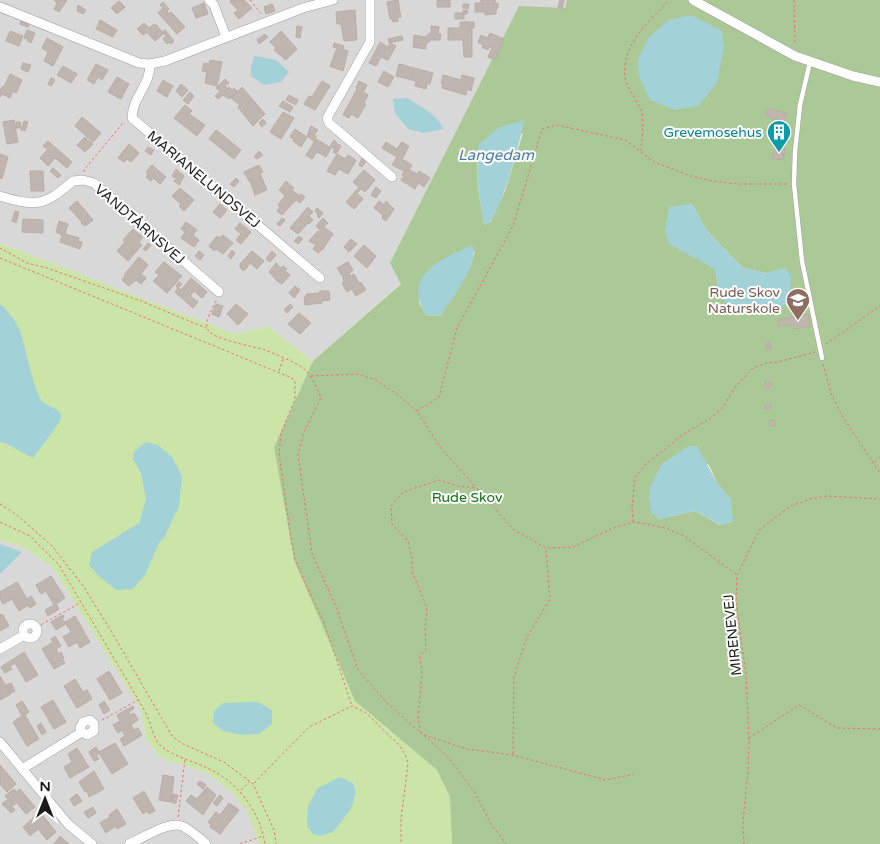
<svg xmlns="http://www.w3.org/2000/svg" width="880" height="844" font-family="'Varela Round',sans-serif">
<rect width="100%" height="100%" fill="#ece7e0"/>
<path fill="#d9d8d8" d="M0,0H567L565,8L401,283L313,361L268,326L235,334L0,243Z
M0,540L25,548L53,568L141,710L146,739L160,757L209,774L232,792L248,813L259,844H0Z"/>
<path fill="#cbe4a8" d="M0,243L235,334L268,326L313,361L274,447L355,701L437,770L450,797L452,844H259L248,813L232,792L209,774L160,757L146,739L141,710L53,568L25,548L0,540Z"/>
<path fill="#abc997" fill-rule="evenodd" d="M567,0H880V844H452L450,797L437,770L355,701L294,560L274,447L313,361L401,284L390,263L519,6L565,8ZM523,133L505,191L491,221L484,225L478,188L477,162ZM692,204L707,231L743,268L766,273L720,297L715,269ZM475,251L471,265L440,316L426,315L419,303L420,285ZM675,456L709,465L717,483L731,500L720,525L695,511L659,519L662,464Z"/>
<path fill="#a3d1d8" d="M691,15L722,31L724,46L717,83L698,106L675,110L650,100L639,76L638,59L649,37L669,20Z
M254,56L276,60L289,72L281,82L264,85L251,76V68Z
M407,98C421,107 436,114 444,129L424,133L408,129L395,113L393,99Z
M524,120C522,136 501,211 490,221C489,223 486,224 484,225C479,198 475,172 479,144L500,127Z
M692,204L707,231L743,268L766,273L785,268L791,276L790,301L780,308L735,310L720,297L715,269L669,244L665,232L669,207Z
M472,245C480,265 451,299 440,316L426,315C401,275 442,259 472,245Z
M0,305L3,306C9,314 17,322 20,331C26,348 33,389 42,401C47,407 62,408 61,417C61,422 38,451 33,458L7,444L0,442Z
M146,442L158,445L172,457L182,476L179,506L165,536L159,543L145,575L133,589L116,590L99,576L89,565L92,552L139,523L146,499L141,473L133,459L134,452Z
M689,446H697L717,483L731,500L733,522L721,525L695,511L659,519L651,512L649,498L650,487L662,464Z
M0,544L22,552L0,574Z
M258,702L272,710V724L259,734L241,735L223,731L213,723L214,711L223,703Z
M340,777L353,783L356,792L351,809L333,832L320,836L313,834L307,826L308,806L318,788Z"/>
<path fill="#c0b6b0" stroke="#bcaca4" d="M54,0H67L59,12L54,9L57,3Z
M231,0H244L252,8L239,19L234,13L238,10L230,2Z
M398,0L401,17H398V21L393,22L392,19H390L387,2Z
M437,0H450V7H437Z
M481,0H495V3H498V8L496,9V14L485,15V12H475V3H481Z
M560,0H564L562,9L558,7Z
M119,1L125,7L117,14L111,8Z
M163,2L169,9L167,11L169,14L171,12L185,27L177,34L158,13L163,8L160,5Z
M204,3L208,14L196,18L192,8Z
M272,4L275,11L266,14L264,7Z
M463,4H469L468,9L463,8Z
M78,5L86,10L83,14L77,11Z
M355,10L357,40L344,41L341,24H337L336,12Z
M463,10L468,11L467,14H464V19H455V13H463Z
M100,20L117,30L113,37L96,29Z
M21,21L29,24L28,27L20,24Z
M460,22H474V28H472V57H464L463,40H448V28H460Z
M144,23L149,28L154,24L155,26L157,25L163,34L155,41L147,32L143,35L137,29Z
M297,26L302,27L300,38L296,37Z
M431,26L439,27L438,34H441L440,40H431L426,44V49L413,47L414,35L425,37L431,32Z
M27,30L35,33L31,43L27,41L28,39L24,38Z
M165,30L174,41L171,44L169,42L167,44L163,39L166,36L162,32Z
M10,31L23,36L19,46L6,41Z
M281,31L297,49L286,60L274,50L276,48L270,42Z
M490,33L504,39L495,60L488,57L492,48L489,47L488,50L482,47L483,45L478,42L481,35L487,38Z
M265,34L268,37L259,44L257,40Z
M402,36L403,40L389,43L388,39Z
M47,38L63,47L53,66L44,61L48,52L42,48Z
M380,42L388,47L390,43L396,46L388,60L381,57L376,66L369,63Z
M334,43L344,46L343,49L348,51L343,71L330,66L337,48L333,47Z
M210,60L222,62L217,86L205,83L207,72L202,71L204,63L209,64Z
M23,63L31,65L28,72L21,69Z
M96,64L108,70L102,80L98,77L94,84L87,80Z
M399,64L433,73L430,84H427L426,89L415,86L416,81L396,76Z
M63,66L77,74L71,83L57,75Z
M384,71L394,77L388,87L378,82Z
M10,74L22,80L16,93L13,91L10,98L2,94L0,97V90L3,86L4,87Z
M443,75L461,80L462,75L474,78L471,91L467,89L466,95L442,88L443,83H441Z
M117,77L129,84L121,99L108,92Z
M51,78L55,80L51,86L48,84Z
M225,79L229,83L225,86L228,89L229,87L232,90L234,88L237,91L229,99L223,95L218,99L215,96L220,91L216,88Z
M163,80L173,86L167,97L157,91Z
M322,81L330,86L315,110L304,104L309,96L312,97Z
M359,81L367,85L363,92L368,95L364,103L366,104L358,118L351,114L349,118L343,115L357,89L356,88Z
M181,84L188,90L182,97L176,91Z
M242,87L265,114L253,126L238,107L240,105L231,98Z
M190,92L194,96L188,104L183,100Z
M289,95L298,100L296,105L286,100Z
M283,101L293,107L290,112L279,106Z
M185,105L192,111L189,114L205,125L197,136L174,118Z
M768,109L787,113L785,121L771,118L772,116L766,115Z
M283,112L294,118L281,139L270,132Z
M82,117L101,133L93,142L75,126Z
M263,119L266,123L262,127L259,123Z
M14,120L18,142L7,144L3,122Z
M24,121L28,122L25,131L21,130Z
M16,122H20L21,128H16Z
M311,126L318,130L314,135L316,136L314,141L307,136Z
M295,129L307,137L301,147L293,141L294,139L290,137Z
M768,129L773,130L771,138L767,137Z
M216,130L241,150L234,159L209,139Z
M778,133L787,135L785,141L776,140Z
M85,137L93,144L85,152L77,145Z
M316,139L331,148L326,157L317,152L312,159L306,155Z
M334,140L337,143L334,149L330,146Z
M48,141L72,162L67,168L55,158L48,166L40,158L48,149L43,146Z
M386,142L397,149L402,142L409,146L402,159L412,165L409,170L417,174L419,171L430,178L424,187L418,183L415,189L401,180L404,176L402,175L404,171L392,165L397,157L382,148Z
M129,144L139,153L131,162L127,159L124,162L118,158Z
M338,144L341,146L336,154L333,152Z
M775,146L785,148L783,160L772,158Z
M148,147L154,150L151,155L145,151Z
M259,151L263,155L257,159L254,157Z
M0,154L8,157L2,179L0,178Z
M337,154L345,159L348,155L356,160L348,174L339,169L335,175L327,171Z
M362,158L366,161L362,167L359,165Z
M152,165L166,177L160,184L153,178L151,181L146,177L148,174L146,172Z
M259,165L263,172L260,173L267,190L255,195L250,181H249L244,172Z
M53,168L61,175L58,178L50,171Z
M176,169L180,173L175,178L172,176Z
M364,170L375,180L365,192L361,189L357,193L363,199L354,209L346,202L359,187L353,182Z
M30,171H43L44,191H31Z
M181,173L184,176L179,185L174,181Z
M236,178L239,181L234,187L230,184Z
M286,181L294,188L292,190L300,196L301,194L305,197L300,203L296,200L282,215L277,211L280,207L278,205L285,196L279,190Z
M376,187L381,191L376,198L371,195Z
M180,188L194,200L184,211L179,206L181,204L172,196Z
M77,201L93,220L85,226L81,223L82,222L69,208Z
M379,201L384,205L386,201L394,209L386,221L382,218L383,215L374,208Z
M220,204L227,210L220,218L213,212Z
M308,207L313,212L309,216L313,220L309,224L308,223L298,234L290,228Z
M317,208L323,213L319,218L317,216L318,214L315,211Z
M15,211L19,212L16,223L12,221Z
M282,218L285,220L280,226L277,224Z
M323,218L328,223L324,227L333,234L323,249L318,253L313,249L316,244L315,243L314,244L309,241L318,231L320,232L321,231L316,226Z
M23,219L43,220V233L22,232Z
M59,221L68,224L65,234L79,238L78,241L82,242L80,249L60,242L62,235L56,232Z
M186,222L197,230L193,235L199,240L194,247L181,238L185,232L181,229Z
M240,223L251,232L241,244L236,240L241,234L235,229Z
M133,229L143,237L139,242L142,245L128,261L117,251L125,242L123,240Z
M223,235L233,243L223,254L216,249L214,251L209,246L217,236L219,238Z
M299,236L303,239L298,244L294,241Z
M351,239L357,244L349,252L344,247Z
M148,243L151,245L146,251L143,249Z
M364,245L376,256L367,268L354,256Z
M232,250L235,253L231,259L228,256Z
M199,251L204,255L200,260L195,256Z
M252,251L264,261L257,269L250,263L245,270H242L240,267V264Z
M272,251L276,255L270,262L266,259Z
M139,257L148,265L141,274L146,278L141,284L136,280L129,286L122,280L125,276L124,275Z
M164,262L182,276L167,293L153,281L159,275L155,272Z
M348,262L353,270L349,274L350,276L354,274L359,283L361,282L366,290L356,296L352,289L347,292L342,283L344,282L343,277L337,268Z
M276,263L281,268L283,266L287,269L285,271L290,275L282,284L277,281L269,272Z
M191,278L207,292L202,298L194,291L190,296L198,302L193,308L175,292L178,288L176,286L179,282L182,284L178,288L181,290Z
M295,286L300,290L294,298L289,293Z
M320,291H329L330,300L322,301V303L305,305L304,298L307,294L320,293Z
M216,304L223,306L219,317L212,314Z
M236,304L248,314L238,325L227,314Z
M290,304L293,307L287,313L284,310Z
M299,313L311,323L300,334L288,324Z
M808,314L810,326L794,329L793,324L779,326L778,320Z
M770,343L772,348L767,349L766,344Z
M765,382H771V387L765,388Z
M767,403L771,406L769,409H765L764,407Z
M775,420L776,425L770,426L769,421Z
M51,576L65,598L56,604L59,609L48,616L45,610L54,605L46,591L41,594L36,585Z
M17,582L27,599L31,596L36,604L30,608L28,605L19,611L12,599L3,604L0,598V592Z
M0,614L3,615L9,626L0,631Z
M63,615L64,617L62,618L66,624L56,630L51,622Z
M75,616L90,642L80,648L77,642L69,647L63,637L71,632L65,622Z
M55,636L61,646L56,649L59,654L61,652L64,658L62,659L65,663L54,669L42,649L53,642L51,639Z
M24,652L38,675L26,682L15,663L10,666L12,669L5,673L1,667Z
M109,671L122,693L110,700L97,679Z
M0,676L11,694L0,700Z
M75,679L83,692L87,690L92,699L77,708L64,686Z
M11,683L15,691L11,693L6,685Z
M53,700L66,722L54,729L41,707Z
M22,701L29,712L25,715L39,739L27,746L13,722L22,716L16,705Z
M104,701L110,710L104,714L99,705Z
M133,706L134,708L129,713L130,715L134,713L138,720L131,725L134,730L138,728L142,735L124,746L120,739L125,736L122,730L118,733L113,725L120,721L117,715Z
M41,723L46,732L42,735L37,726Z
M115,743L128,764L112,774L99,753L96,755L99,759L94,761L89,752L96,747L99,752Z
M77,748L89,767L70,778L64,767L72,762L68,754Z
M0,765L16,784L7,792L0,784Z
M94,771L104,789L89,797L87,791L85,792L79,782Z
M163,775L174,777L171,802L159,800Z
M200,781L206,785L203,789L197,784Z
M207,787L216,795L203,815L186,801L191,795L197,799Z
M14,789L16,792L20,789L35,807L26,814L17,803L12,806L15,810L11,813L2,804L8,799L5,796Z
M144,791L155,811L149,814L147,811L143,814L133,798Z
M77,794L82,801L74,806L70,799Z
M173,794L178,795L176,803H172Z
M220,795L223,798L217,806L213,803Z
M229,803L239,810L220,834L210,827L211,825L208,822L216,812L220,815Z
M93,807L96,813L88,818L84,812Z
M117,809L126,824L117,829L116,826L106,833L100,823L110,817L109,815Z
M40,812L56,832L47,840L38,829L30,836L23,827Z
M60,836L69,844H54Z"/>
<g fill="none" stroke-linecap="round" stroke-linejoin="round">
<g stroke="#9f9f9f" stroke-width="5.5">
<path id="lane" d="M810,62L800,105L795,152L794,184L802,261L822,358"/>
</g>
<g stroke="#9f9f9f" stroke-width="10">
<path id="street" d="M209,0L214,5L226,37
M370,0V42L327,118L329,123L392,177
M693,0L795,56L853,76L880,82
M0,7L139,63L150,64L165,61L303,8L333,0
M150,64C150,87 133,95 132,118L320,278
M0,196C37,207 44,206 73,181L83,180L94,183L219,292
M23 631a7 7 0 1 1 14 0a7 7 0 1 1-14 0Z
M0,649L24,635
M0,742L68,824L92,844
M22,769L82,732L87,735L94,731V724L90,720L83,722L80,728L82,732
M129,844C143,838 171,819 184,827C192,831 199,838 206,844"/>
</g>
<path stroke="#f16d6c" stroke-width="1" stroke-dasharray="2.5 2.5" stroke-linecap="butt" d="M250,0L262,15
M794,0L795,45
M641,151C642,139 644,125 642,113C639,101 627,90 625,78C621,44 649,22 669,0
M84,172V170L123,123
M0,248L27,263L47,268L141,301L206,328
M0,258L292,378L295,382V399L281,433L279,453L291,539L295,559L305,583L323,620L352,706
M216,301C213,308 203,323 208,330C214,340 253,346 265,350C275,354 295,362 303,368C312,375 317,388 321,398L304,432L298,455L312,554L337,609L358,670L386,702L448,757L474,791L491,824L506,844
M826,344L880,306
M823,364L831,393L842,416L880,473
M279,371L283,359
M311,376L357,374L376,380L398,395L417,411L440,447L514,530L546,548L573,547L611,529L633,522L646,524L665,528L684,536L737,575
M417,411L439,397L457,328L513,226L542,129L557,125L625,140L654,162L691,176L713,181L738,184H787
M875,462L880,457
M0,504L17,515L52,546L84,587L111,631L172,736L183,744L224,762L253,784L274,830L276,844
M0,522L30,536L59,565L138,699C141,705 145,710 147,716C152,726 153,740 162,747C175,757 193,761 207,768C237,781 260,811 265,844
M633,522L632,506L635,478L645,465L685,433L708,420L722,408L736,386L753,368L766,363L778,362L815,352
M37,627L80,603
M102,720L138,700
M421,733L418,720L422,674L420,656L426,649L425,630L427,608L412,571V558L408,541L392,524L391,506L403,492L439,480L457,486L476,488
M424,735L467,749L513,755L606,780L634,774
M749,738L799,705L837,728L880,729
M513,754L514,677L527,637L550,599L546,549
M254,783L309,727L352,706L365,712L399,745L405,754L408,764L401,819V844
M241,790L249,782
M178,817L185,759
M240,844L263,836
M744,844L743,822L748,770L749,739L746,675L736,601L737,575L760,529L791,506L810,499L827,496L880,499"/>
<use href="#lane" stroke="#fff" stroke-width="4.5"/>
<use href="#street" stroke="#fff" stroke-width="9"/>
</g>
<defs>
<g id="building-pin" transform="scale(1.25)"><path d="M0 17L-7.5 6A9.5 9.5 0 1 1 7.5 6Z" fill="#0f9aa8" stroke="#fff"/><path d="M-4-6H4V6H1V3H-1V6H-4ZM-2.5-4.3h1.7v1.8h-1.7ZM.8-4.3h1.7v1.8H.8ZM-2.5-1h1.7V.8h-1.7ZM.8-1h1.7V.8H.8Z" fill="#fff"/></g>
<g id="school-pin" transform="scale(1.25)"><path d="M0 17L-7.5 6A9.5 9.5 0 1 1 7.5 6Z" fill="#8d6e63" stroke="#fff"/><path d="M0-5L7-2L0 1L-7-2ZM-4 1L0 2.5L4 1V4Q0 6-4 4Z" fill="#fff"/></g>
</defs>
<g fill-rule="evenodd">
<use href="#building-pin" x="779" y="132"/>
<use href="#school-pin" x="798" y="300"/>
</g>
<g text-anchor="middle" stroke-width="4" stroke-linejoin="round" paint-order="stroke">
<g font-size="14" fill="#0d838f" stroke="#fff" text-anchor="end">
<text x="762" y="137">Grevemosehus</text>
</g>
<g font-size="14" fill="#1b1b1b" stroke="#fff">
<text transform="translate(204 179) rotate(40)" y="5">MARIANELUNDSVEJ</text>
<text transform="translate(140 224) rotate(41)" y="5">VANDTÅRNSVEJ</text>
<text transform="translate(732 635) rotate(-96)" y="5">MIRENEVEJ</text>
</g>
<g font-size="14" fill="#785e54" stroke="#fff" text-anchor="end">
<text x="780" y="297">Rude Skov<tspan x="780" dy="16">Naturskole</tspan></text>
</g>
<g font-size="14" fill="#127011" stroke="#fff">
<text x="467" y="502">Rude Skov</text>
</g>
<g font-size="15" font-style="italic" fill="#4b7b9c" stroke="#fff">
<text x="496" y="160">Langedam</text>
</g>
</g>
<g transform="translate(45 799)" stroke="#ffffff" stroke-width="4" paint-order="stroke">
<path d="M0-4L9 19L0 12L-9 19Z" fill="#1b1b1b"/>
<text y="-8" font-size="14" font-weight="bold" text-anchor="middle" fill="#1b1b1b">N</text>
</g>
</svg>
